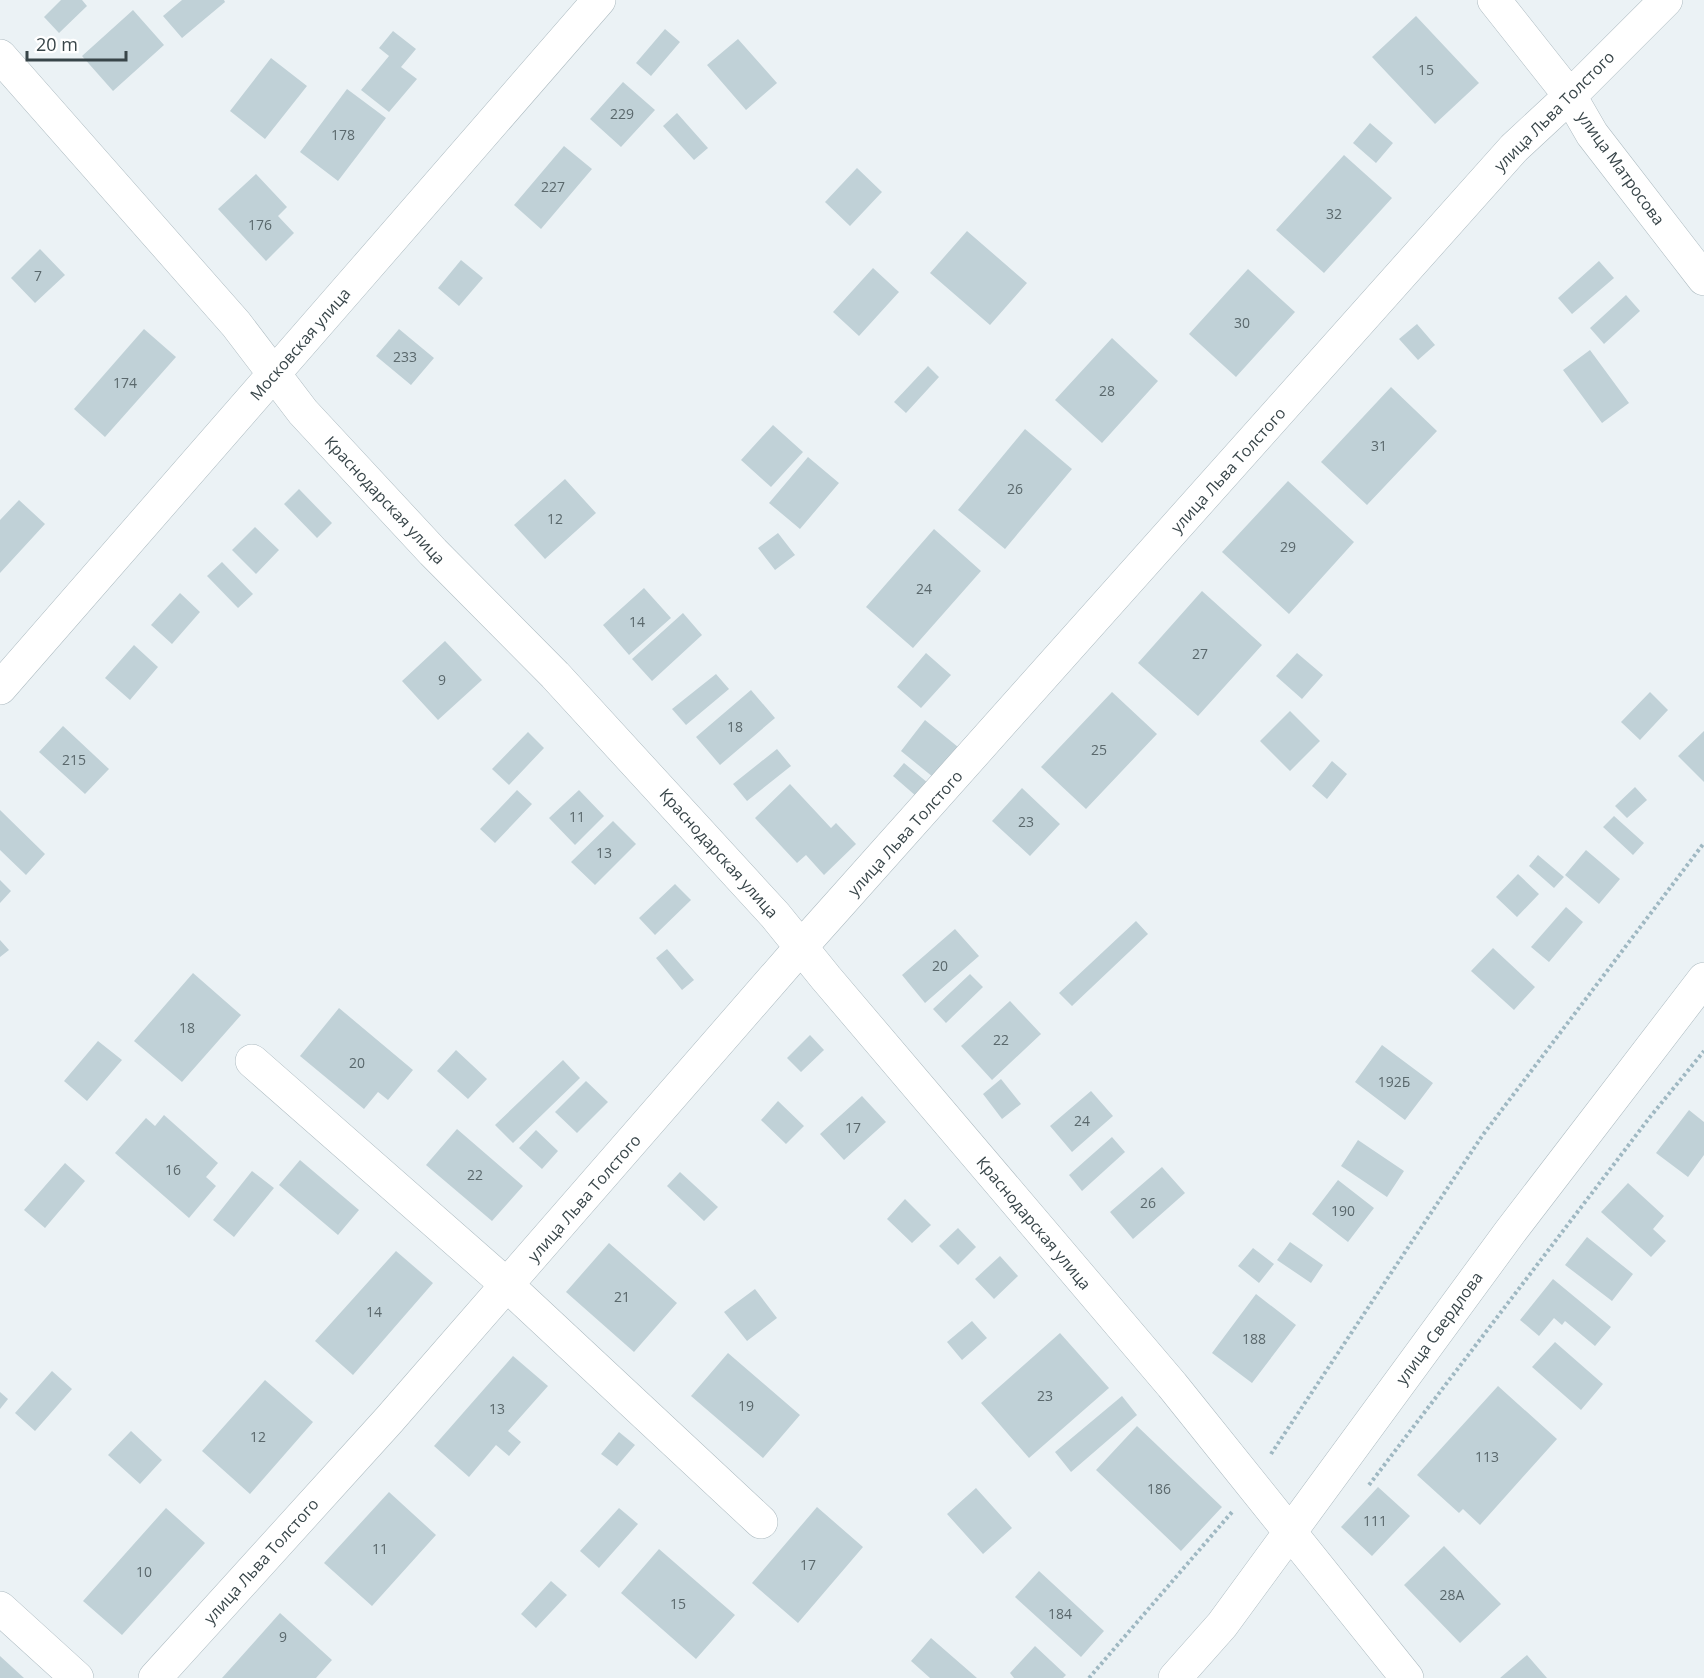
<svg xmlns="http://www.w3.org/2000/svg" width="1704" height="1678" font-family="'Open Sans',sans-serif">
<rect width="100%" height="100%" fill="#ebf2f5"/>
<path fill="#c0d1d7" d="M61,0H82L87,6L59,33L44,17Z
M182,0H224L225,2L182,38L163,16Z
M133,10L164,45L113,91L82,56Z
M1416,16L1479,83L1435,124L1372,57Z
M665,29L680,42L651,76L636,63Z
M393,31L416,49L401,67L417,79L389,112L361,90L389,56L379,48Z
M738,39L777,83L746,110L707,65Z
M271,58L307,86L265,139L230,111Z
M623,82L655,110L621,147L590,119Z
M347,89L386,118L338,181L300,152Z
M677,113L708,148L694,160L663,126Z
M1370,123L1393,143L1376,163L1353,143Z
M564,146L592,169L541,229L514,205Z
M1344,155L1392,198L1324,273L1276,230Z
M857,168L882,192L850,226L825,202Z
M256,174L287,207L278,216L294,233L266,261L218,209Z
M967,231L1027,283L990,325L930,273Z
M40,249L65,275L35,303L11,278Z
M461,260L483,278L459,306L438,288Z
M1599,261L1614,278L1572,314L1558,298Z
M873,268L899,292L859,336L833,312Z
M1248,269L1295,312L1236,377L1189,334Z
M1626,295L1640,311L1604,344L1590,328Z
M1417,324L1435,345L1418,360L1399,339Z
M144,329L176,357L105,437L74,409Z
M399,329L434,358L411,385L376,356Z
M1112,338L1158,381L1102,443L1055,400Z
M1590,350L1629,403L1602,423L1563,370Z
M928,366L939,377L906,413L894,402Z
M1391,387L1437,431L1367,505L1321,462Z
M773,425L803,452L771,487L741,460Z
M1025,429L1072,469L1005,549L958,510Z
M808,457L839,483L800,529L769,503Z
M565,479L596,513L545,559L514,525Z
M1288,481L1354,542L1289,614L1222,552Z
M299,489L332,523L317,538L284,504Z
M19,500L45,524L0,573V520Z
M255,527L279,550L256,574L232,550Z
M934,529L981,571L913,648L866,607Z
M778,533L795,555L775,570L758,548Z
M222,562L253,594L238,608L207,576Z
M644,588L671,618L629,655L603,625Z
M1202,591L1262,645L1198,716L1138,663Z
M180,593L200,612L172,644L151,625Z
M683,613L702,635L652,681L632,659Z
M445,641L482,680L438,720L402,681Z
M134,645L158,667L130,700L105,678Z
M926,653L951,675L921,708L897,687Z
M1297,653L1323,675L1302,699L1276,676Z
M716,674L729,689L686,725L672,709Z
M751,690L775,718L720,765L696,737Z
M1112,692L1157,734L1086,809L1041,767Z
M1650,692L1668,710L1640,740L1621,722Z
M1290,711L1320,741L1290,771L1260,741Z
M925,720L958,747L933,777L901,751Z
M63,726L109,769L85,794L39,752Z
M1704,731V782L1678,756Z
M528,732L544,748L509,785L492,769Z
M777,749L791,766L747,801L733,784Z
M1332,761L1347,774L1327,799L1312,786Z
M904,763L928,783L916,796L893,776Z
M790,784L831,828L836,823L856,844L824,875L806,855L797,863L755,818Z
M1635,787L1647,800L1627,818L1615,806Z
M1022,788L1060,824L1030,856L992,821Z
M517,790L532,804L495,843L480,829Z
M579,790L604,816L575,845L549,818Z
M0,810L45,854L26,875L0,850Z
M1614,816L1644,843L1633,855L1603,827Z
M613,821L636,844L595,885L571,862Z
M1586,850L1620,879L1599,904L1565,875Z
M1538,855L1564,877L1554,888L1529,866Z
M1518,874L1539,894L1517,917L1496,897Z
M0,880L11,891L0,903Z
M675,884L691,900L655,935L639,918Z
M1566,907L1583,922L1549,962L1531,947Z
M1136,921L1148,934L1072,1006L1059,993Z
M955,929L979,956L925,1003L902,975Z
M0,940L9,950L0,957Z
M1493,948L1535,987L1514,1010L1471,971Z
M667,949L694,980L682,990L656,958Z
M193,973L241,1015L182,1082L134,1041Z
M970,974L983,987L946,1023L933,1009Z
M1010,1001L1041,1034L992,1080L961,1046Z
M339,1008L413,1070L388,1100L378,1092L364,1109L300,1056Z
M810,1035L824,1050L801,1072L787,1058Z
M98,1041L122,1060L87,1101L64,1081Z
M1382,1045L1433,1083L1405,1120L1355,1082Z
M456,1050L487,1079L468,1099L437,1071Z
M563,1060L580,1078L513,1143L495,1125Z
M1001,1079L1021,1104L1002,1119L983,1094Z
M586,1081L608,1102L577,1133L555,1112Z
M1091,1091L1113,1116L1072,1152L1050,1126Z
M862,1096L886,1122L844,1160L820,1134Z
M778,1101L804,1126L786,1144L761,1120Z
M1689,1110L1704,1122V1155L1688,1177L1656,1153Z
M164,1115L218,1163L206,1177L216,1186L189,1218L115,1153L146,1118L155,1126Z
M457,1129L523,1186L492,1221L426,1165Z
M536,1130L558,1151L542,1169L519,1148Z
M1112,1137L1125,1152L1082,1191L1069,1175Z
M1358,1140L1404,1171L1387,1197L1341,1166Z
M300,1160L359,1210L338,1235L279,1185Z
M65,1163L85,1181L45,1228L24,1210Z
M1162,1167L1185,1193L1133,1239L1110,1212Z
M252,1171L274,1188L234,1237L213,1220Z
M680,1172L718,1207L704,1221L667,1186Z
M1338,1180L1374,1208L1348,1242L1312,1214Z
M1628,1183L1664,1216L1653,1229L1666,1241L1651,1257L1601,1212Z
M905,1199L931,1225L912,1243L887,1219Z
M958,1228L976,1247L958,1265L939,1246Z
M1587,1237L1633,1274L1612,1301L1565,1265Z
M1290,1242L1323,1265L1311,1283L1277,1260Z
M609,1243L677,1303L634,1352L566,1292Z
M1253,1248L1274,1264L1259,1283L1238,1266Z
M396,1251L433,1283L353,1375L315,1341Z
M1000,1256L1018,1276L994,1299L975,1279Z
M1553,1279L1611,1327L1595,1346L1565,1321L1562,1325L1554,1318L1539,1336L1520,1320Z
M755,1289L777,1318L747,1341L724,1312Z
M1256,1294L1296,1325L1252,1383L1212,1353Z
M972,1321L987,1338L962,1360L947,1342Z
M1060,1333L1109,1388L1029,1458L981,1403Z
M1555,1342L1603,1384L1581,1410L1532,1367Z
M728,1353L800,1415L763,1458L691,1396Z
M513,1356L548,1386L508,1431L521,1442L509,1456L496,1445L469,1477L434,1446Z
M52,1371L72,1389L35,1431L15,1413Z
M265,1380L313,1422L250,1494L202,1451Z
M1498,1386L1557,1439L1480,1525L1463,1509L1459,1513L1417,1475Z
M0,1392L8,1399L0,1409Z
M1122,1396L1137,1415L1071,1472L1055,1452Z
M1137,1426L1222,1507L1181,1551L1096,1470Z
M131,1431L162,1460L140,1484L108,1455Z
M619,1432L635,1445L617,1466L601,1454Z
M1378,1487L1410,1516L1372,1556L1341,1527Z
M976,1488L1012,1528L983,1554L947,1514Z
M389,1492L436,1535L372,1606L324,1563Z
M817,1507L863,1547L798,1623L752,1583Z
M166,1508L205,1543L122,1635L83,1601Z
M619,1508L638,1524L599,1568L580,1551Z
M1444,1546L1501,1604L1460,1643L1404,1585Z
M659,1549L735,1615L696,1659L621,1593Z
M1039,1571L1104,1631L1081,1657L1015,1597Z
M551,1581L567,1595L536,1628L521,1614Z
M280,1613L332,1660L316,1678H222Z
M931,1638L977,1678H930L911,1661Z
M1035,1646L1066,1675L1063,1678H1014L1010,1673Z
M1527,1655L1547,1678H1500Z
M0,1656L24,1678H0Z"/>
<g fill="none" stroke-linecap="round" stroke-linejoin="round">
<g stroke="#adbbc1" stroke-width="34">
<path id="minor" d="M1494,0L1570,96L1592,134L1704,279
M0,56L236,324L303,412L433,552L555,675L775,915L826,978L1172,1385L1407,1678
M0,688C201,460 399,229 599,0
M252,1061L507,1285L761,1522
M0,1608L77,1678
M155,1678L389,1420L801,947L1514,148L1570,96L1666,0
M1175,1678L1222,1625L1510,1232L1704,979"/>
</g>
<path stroke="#9fb8c2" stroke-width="4" stroke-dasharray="3 3" stroke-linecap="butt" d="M1271,1454L1482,1136L1704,843
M1369,1485L1650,1117L1704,1051
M1089,1678L1232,1512"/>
<use href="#minor" stroke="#fff" stroke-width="33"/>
</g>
<g text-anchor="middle" stroke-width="4.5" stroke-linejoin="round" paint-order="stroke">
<g font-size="14" fill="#5a686c">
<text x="1426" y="75">15</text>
<text x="622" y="119">229</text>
<text x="343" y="140">178</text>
<text x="553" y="192">227</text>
<text x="1334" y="219">32</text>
<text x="260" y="230">176</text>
<text x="38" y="281">7</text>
<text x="1242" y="328">30</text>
<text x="405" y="362">233</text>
<text x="125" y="388">174</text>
<text x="1107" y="396">28</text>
<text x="1379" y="451">31</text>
<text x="1015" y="494">26</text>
<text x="555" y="524">12</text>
<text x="1288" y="552">29</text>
<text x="924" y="594">24</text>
<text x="637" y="627">14</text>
<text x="1200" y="659">27</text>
<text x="442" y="685">9</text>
<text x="735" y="732">18</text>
<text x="1099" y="755">25</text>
<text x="74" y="765">215</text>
<text x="577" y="822">11</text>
<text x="1026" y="827">23</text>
<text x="604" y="858">13</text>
<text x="940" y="971">20</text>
<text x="187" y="1033">18</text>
<text x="1001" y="1045">22</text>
<text x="357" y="1068">20</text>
<text x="1394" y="1087">192Б</text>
<text x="1082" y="1126">24</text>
<text x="853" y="1133">17</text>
<text x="173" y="1175">16</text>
<text x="475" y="1180">22</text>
<text x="1148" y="1208">26</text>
<text x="1343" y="1216">190</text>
<text x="622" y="1302">21</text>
<text x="374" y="1317">14</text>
<text x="1254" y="1344">188</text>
<text x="1045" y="1401">23</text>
<text x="746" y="1411">19</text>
<text x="497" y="1414">13</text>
<text x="258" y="1442">12</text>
<text x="1487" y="1462">113</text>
<text x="1159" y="1494">186</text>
<text x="1375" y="1526">111</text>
<text x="380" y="1554">11</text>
<text x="808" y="1570">17</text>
<text x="144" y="1577">10</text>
<text x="1452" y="1600">28А</text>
<text x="678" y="1609">15</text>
<text x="1060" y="1619">184</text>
<text x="283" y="1642">9</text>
</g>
<g font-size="16" fill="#384549" stroke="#fff">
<text transform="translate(1554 111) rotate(-45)" y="6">улица Льва Толстого</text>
<text transform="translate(1621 168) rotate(54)" y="6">улица Матросова</text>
<text transform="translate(300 344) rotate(-49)" y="6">Московская улица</text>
<text transform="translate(1228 470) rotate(-48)" y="6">улица Льва Толстого</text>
<text transform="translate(385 500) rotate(47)" y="6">Краснодарская улица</text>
<text transform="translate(905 833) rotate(-48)" y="6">улица Льва Толстого</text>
<text transform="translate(719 853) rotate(48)" y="6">Краснодарская улица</text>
<text transform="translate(584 1198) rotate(-49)" y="6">улица Льва Толстого</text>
<text transform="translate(1034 1223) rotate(50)" y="6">Краснодарская улица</text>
<text transform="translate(1439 1328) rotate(-54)" y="6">улица Свердлова</text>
<text transform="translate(261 1561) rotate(-48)" y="6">улица Льва Толстого</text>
</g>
</g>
<path d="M27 51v9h99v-9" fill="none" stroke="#384549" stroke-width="3"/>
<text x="36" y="51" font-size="18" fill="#384549" stroke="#ffffff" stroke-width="4.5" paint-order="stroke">20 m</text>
</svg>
